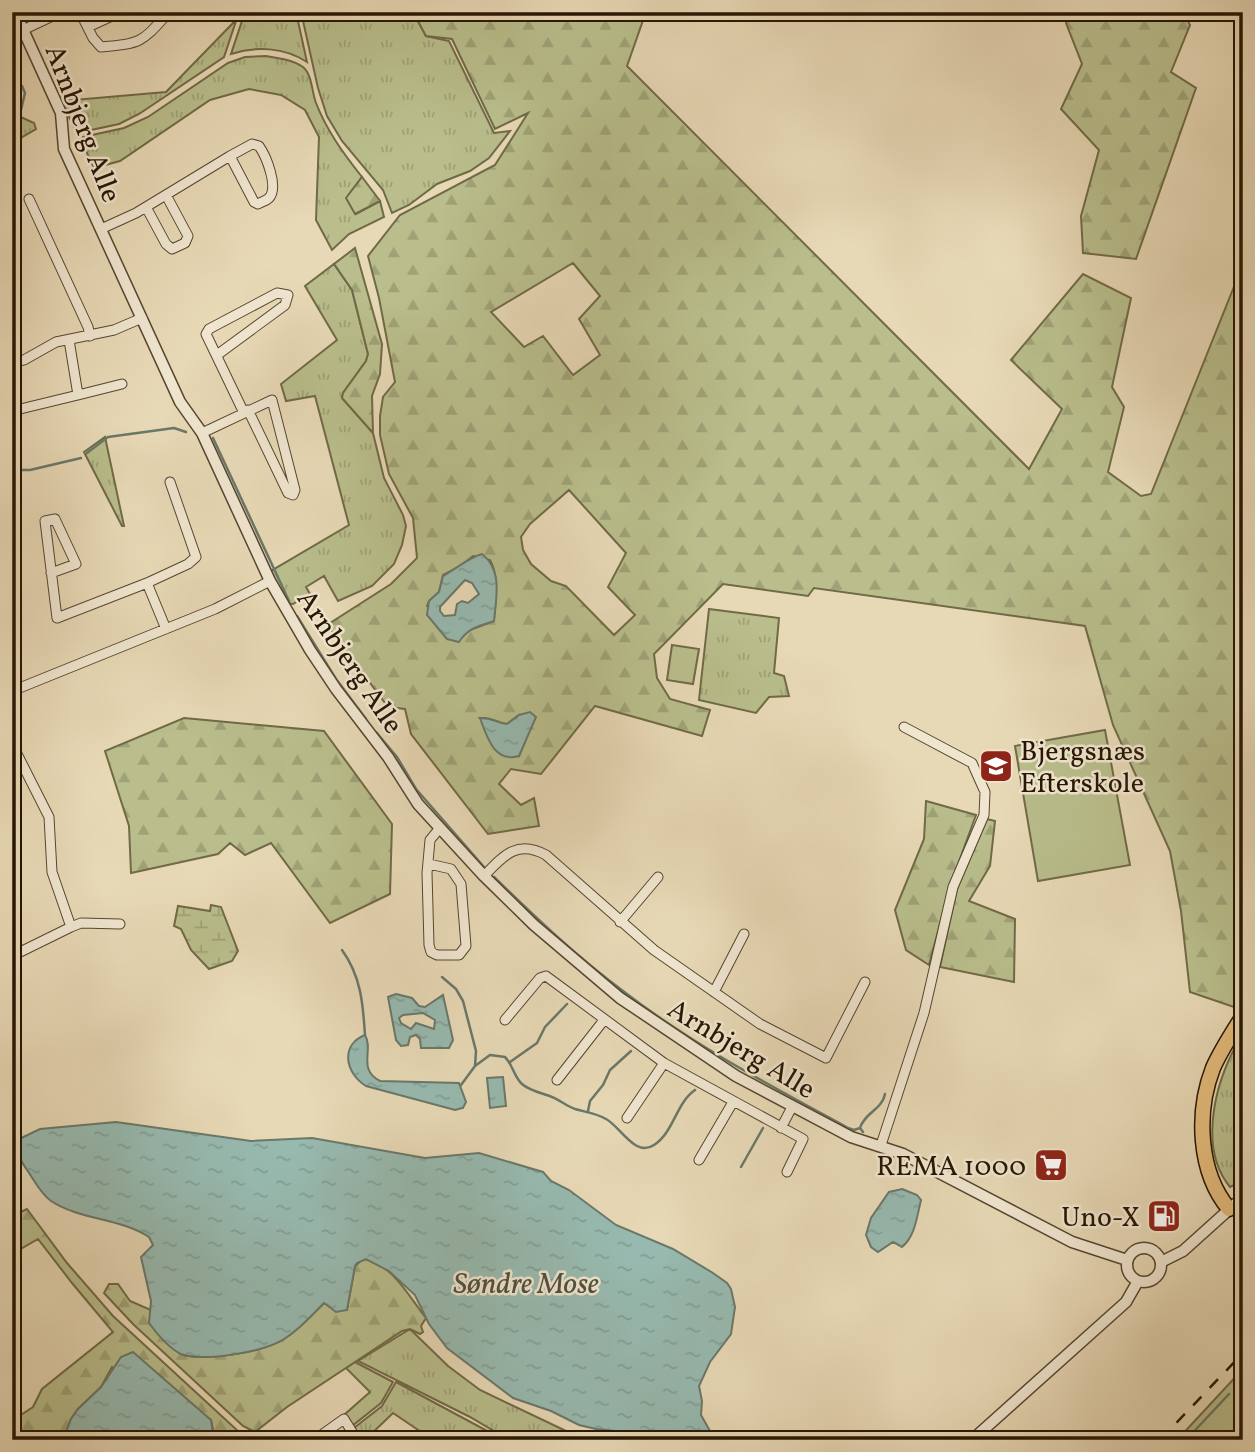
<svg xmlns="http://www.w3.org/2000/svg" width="1255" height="1452" font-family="Vollkorn,serif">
<defs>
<pattern id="grass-tufts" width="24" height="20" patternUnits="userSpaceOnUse" patternTransform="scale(1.75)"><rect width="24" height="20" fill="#b9be8c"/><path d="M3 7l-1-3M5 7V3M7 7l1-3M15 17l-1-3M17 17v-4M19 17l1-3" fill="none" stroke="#9fa277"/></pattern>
<pattern id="forest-firs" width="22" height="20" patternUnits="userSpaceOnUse" patternTransform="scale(1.75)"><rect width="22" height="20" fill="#b9be8c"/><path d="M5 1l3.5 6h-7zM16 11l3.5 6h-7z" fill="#9fa277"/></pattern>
<pattern id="wetland-marsh" width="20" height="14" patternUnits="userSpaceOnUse" patternTransform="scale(1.75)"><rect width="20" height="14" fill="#b9be8c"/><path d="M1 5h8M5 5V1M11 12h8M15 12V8" fill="none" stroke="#9fa277"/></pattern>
<pattern id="water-ripples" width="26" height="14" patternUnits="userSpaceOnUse" patternTransform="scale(1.75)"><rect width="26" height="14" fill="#97bab0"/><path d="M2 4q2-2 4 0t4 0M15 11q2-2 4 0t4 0" fill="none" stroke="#829f96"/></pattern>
</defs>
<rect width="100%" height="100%" fill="#e8d9b6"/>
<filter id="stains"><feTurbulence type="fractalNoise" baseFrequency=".00286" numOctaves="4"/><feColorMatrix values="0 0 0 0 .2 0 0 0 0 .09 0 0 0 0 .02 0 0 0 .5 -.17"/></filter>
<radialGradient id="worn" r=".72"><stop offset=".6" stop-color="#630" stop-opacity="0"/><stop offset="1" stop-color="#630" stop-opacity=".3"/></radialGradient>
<path fill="url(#grass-tufts)" stroke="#706a47" stroke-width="2" d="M230,12H239L224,57L139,114L119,124L77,133L61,101L166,92L234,22Z
M245,12H296L307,62C284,47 256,46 231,54Z
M301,12H413L426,36L449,41L494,133L510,131L489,158L470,171L437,184L409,205L392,213L383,190L342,141L327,116L318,88Z
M266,56C279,58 293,60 303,67C312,74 312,93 316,103C327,131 343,153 362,177L348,196L356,214L380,201L384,217L349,234L332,250L316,220L319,137L305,110L281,95L249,89L210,100L120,161L94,168L81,140L83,137L124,128L148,117L228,63L245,57Z
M12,113L34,123L36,129L12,143Z
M334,264L352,290L368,354L366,361L343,393L342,398L373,433L384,478L403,515L406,526L402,545L394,564L372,586L338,601L324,576L306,587L310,594L293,604L287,603L271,571L349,525L315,396L286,401L281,384L337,340L305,286Z
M105,437L124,526H122L84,452Z
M709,609L779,618L774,673L784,676L789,696L769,697L756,713L699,700Z
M1243,1034V1181L1230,1187C1196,1146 1217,1073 1243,1034Z
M410,1329L448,1366L480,1390L585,1440H509L470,1417L358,1361Z
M355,1362L393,1382L381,1403L352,1426L344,1415L370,1392L346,1368Z
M396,1382L504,1440H433L393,1413L367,1438L364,1435L359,1436L354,1428L382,1406Z"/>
<path fill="url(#forest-firs)" stroke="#706a47" stroke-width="2" fill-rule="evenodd" d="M413,12H646L627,66L1029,469L1062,409L1011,360L1083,274L1131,298L1112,387L1124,407L1108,472L1141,496L1151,494L1243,264V998L1237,1008L1190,992L1181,911L1170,851L1113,725L1085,626L814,588L808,596L723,584L654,654L657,678L670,699L710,710L702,736L595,706L541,774L511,769L499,784L521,805L534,798L539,826L488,834L411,734L405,709L388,707L327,625L391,584L417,558L413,518L389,474L380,435V416L383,397L395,382L379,298L368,256L400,215L495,165L528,113L495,129L452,39L426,36ZM573,263L600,296L579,319L600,355L573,375L543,336L524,347L491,312ZM569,490L626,553L608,587L635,615L614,635L566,586L551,581L531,564L523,550L521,537L530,524ZM473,556L490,560C500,578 495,601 494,621L465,632L427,606L429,601L439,592L443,575L459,567ZM519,715L525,742L519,756L480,718C494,717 496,723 507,724Z
M1071,12H1183L1190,25L1171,72L1196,88L1136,259L1083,253L1081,216L1099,150L1061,109L1082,64L1066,23Z
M362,177L380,201L355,214L346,198Z
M355,248L382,344L380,374L372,396L373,433L342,398L343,393L366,361L368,354L352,290L334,264Z
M184,718L324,731L392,824L390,894L330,923L271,843L245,855L230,843L218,854L131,873L129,826L105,751Z
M926,801L976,815L950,886L929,965L906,950L895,910L924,839Z
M987,819L995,821L990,866L969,901L1015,919L1014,982L940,967L957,889Z
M27,1209L67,1263L113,1316L238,1431L215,1439L211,1420L112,1367L101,1387L78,1409L71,1419L63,1440H12L13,1420L33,1407L42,1389L113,1332L72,1283L38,1239L12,1254V1216Z
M363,1259C391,1262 410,1298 426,1318L421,1326L423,1332L420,1334L410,1329L402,1331L287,1407L255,1432L243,1426L133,1324L104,1293L109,1284H118L130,1301L151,1310C148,1321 155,1331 163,1338C169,1343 176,1353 184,1355C207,1361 264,1352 284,1339C300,1329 311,1316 324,1303L347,1310L355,1266Z"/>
<path fill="url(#wetland-marsh)" stroke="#706a47" stroke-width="2" d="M211,905L221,907L238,951L232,961L209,969L191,950L181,929L174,926L178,906L210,911Z"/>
<path fill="#b9be8c" stroke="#706a47" stroke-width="2" d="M672,645L699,649L693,684L667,680Z
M1105,730L1130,865L1038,881L1015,746Z
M1242,1371L1241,1440H1177L1241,1371Z"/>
<path fill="url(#water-ripples)" stroke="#6a786a" stroke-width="2" fill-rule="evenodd" d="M482,554C503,570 496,598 494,621C479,626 468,628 459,642L447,639L427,615L429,601L439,592L443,576C456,569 468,558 482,554ZM465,580L472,583L479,594L468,603L462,601L457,604L455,615L444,616L440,611V607Z
M530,712L536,717L519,756C494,763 487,737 480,718C495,718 495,723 507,724L519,715Z
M396,994L412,998L419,1006L425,1007L443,995L453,1040L449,1048H421L420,1039L416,1035L410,1037L408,1045L401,1046L396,1040L388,997ZM423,1013L435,1020L434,1029L416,1023L411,1029L401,1023L399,1018L403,1015Z
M365,1035C374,1050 357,1069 380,1081L459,1083L466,1102L463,1108L455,1110L366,1086C345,1073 340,1045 365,1035Z
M503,1077L506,1106L490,1108L487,1078Z
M116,1122L251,1141L312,1138L425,1158L479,1153L543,1172L551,1181L569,1190L616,1225L673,1249L713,1273L727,1283L731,1289L735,1307L731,1334L710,1362L699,1386L702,1401L701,1415L715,1440H671L653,1435L596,1429L579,1425L551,1411L513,1398L447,1348L429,1324L415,1295L389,1271L366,1259L357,1263L355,1266L347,1310L336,1312L324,1303C311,1316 300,1329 284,1339C264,1352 208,1361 184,1355C172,1352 156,1333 149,1323L151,1301L141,1257L153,1245L149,1237C120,1218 80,1220 51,1201C41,1194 34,1180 27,1170C21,1161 15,1152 15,1141L40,1129Z
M902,1189L917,1195L921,1200C917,1216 915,1237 902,1247L893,1242L878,1252L871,1247L866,1235L871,1218L889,1192Z
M133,1352L211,1420L214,1440H63L71,1419L78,1409L101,1387L121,1357Z"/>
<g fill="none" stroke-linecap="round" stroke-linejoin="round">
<path stroke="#6a786a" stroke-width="2.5" d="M21,110L25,93L22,86
M12,128L17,127L19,119
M213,438L289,601
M87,453L108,437L174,428L186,432
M12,470H30L81,458
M297,616L336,679L366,719
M376,732L397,757L416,789L484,867
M494,877C535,917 577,957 623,991C693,1045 771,1086 848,1128L854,1130L860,1128L863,1132
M342,950C361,976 363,1004 365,1035
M442,977L456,989L463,1001L476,1051L475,1066L461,1085
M510,1062L537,1043L545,1027L567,1004
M475,1066L490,1055L505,1057C513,1065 514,1077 522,1084C530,1091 542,1093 552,1097C560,1100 566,1106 575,1109C585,1112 596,1113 606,1119C620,1126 635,1158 654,1145C674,1132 676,1103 695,1090
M588,1111L590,1101L603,1085L610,1070L631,1051
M860,1128C865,1112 882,1110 885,1094
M741,1167L763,1128
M1186,1440L1229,1394"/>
<g stroke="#56462f" stroke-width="11">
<path id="minor" d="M80,12L93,38L101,47C143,43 141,43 169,12
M1235,12L1243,18
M88,27L121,12
M23,30L61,12
M29,199L88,327L90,336
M146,207L166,244L172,249L185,243L188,236L166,195
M101,229L136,213L230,156L254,202L258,204C261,202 266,201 269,198C279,187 266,156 259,146L252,144L230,156
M217,355L285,305L288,295L277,293L209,329L206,334L244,413
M12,363L24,360L56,342L114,330L142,318
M78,395L122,384
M12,411L78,395L69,340
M202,433L272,400L295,490L293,495L288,493L248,410
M51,573L76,564L55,519L45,521L57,618L147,583L166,629
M147,583L188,564L196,557L170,482
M12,691L215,609L270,581
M12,744L49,817L52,872L71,927L12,956
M429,864L451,869L461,884L466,946L459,955H437L431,952L429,945L427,873L430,840L439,829
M484,876C503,856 517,839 546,855L654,950L760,1024L826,1058L865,982
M620,922L658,877
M71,927L81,923L120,924
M714,992L744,934
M505,1020L540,978L546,976L664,1063L803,1139L787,1172
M557,1080L604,1020
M627,1118L664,1063
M781,1128L792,1107
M881,1145L924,1013L953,887L984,815L985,792L972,763L904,727
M699,1160L733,1102
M328,1440L323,1434L344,1419L357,1440"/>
</g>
<g stroke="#56462f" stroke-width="13">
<path id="tertiary" d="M15,12L61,113L64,149L180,402L202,433L270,581L310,650L336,689L388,757L418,804L484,876L534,925L620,998L736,1076L851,1137L903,1154L1072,1242L1127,1260
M1127 1265a17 17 0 1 1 34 0a17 17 0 1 1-34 0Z
M1161,1262L1183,1251L1243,1197
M972,1440L1126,1302L1138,1281"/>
</g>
<g stroke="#261502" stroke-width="17">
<path id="primary" d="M1229,1209C1198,1172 1196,1112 1213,1068C1221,1050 1232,1033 1243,1016"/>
</g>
<use href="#minor" stroke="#f0e6d0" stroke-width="9"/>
<use href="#tertiary" stroke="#f0e6d0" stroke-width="10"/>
<use href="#primary" stroke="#e4bc7b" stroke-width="14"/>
<path stroke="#261502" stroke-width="2.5" stroke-dasharray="12 12" stroke-linecap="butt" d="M1160,1440L1243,1353"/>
</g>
<defs>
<g id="school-square" transform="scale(1.75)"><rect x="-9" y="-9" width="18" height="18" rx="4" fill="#8f2418" stroke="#f0e6d0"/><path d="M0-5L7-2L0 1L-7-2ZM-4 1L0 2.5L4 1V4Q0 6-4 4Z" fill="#fff"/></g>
<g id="supermarket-square" transform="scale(1.75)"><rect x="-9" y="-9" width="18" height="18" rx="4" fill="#8f2418" stroke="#f0e6d0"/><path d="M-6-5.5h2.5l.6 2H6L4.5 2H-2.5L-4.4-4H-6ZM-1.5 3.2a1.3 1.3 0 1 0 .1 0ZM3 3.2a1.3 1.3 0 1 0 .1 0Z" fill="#fff"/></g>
<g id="fuel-square" transform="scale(1.75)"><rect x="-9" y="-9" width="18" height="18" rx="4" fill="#8f2418" stroke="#f0e6d0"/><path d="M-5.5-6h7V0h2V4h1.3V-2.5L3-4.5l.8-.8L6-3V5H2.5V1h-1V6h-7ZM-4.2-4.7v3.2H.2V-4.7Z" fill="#fff"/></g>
</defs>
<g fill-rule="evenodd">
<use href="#school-square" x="996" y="766"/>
<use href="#supermarket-square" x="1051" y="1165"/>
<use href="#fuel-square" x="1164" y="1216"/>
</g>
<g text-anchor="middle" stroke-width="5" stroke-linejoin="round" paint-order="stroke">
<g font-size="28" fill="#261502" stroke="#f0e6d0">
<text transform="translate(84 123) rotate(69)" y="10">Arnbjerg Alle</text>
<text transform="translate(351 661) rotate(56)" y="10">Arnbjerg Alle</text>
<text transform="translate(742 1048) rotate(31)" y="10">Arnbjerg Alle</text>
</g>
<g font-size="28" fill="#261502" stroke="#f0e6d0" text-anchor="end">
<text x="1020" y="760" text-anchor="start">Bjergsnæs<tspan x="1020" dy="32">Efterskole</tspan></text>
<text x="1026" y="1175">REMA 1000</text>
<text x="1140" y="1226">Uno-X</text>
</g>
<g font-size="30" font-style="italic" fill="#4e4f3f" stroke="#f0e6d0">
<text x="526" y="1293">Søndre Mose</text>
</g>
</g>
<rect width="1255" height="1452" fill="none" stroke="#e8d9b6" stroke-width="42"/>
<rect x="14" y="14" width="1227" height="1424" fill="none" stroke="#261502" stroke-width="3.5"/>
<rect x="21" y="21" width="1213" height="1410" fill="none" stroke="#261502" stroke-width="2"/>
<rect width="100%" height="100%" filter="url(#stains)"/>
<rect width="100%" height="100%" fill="url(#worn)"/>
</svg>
